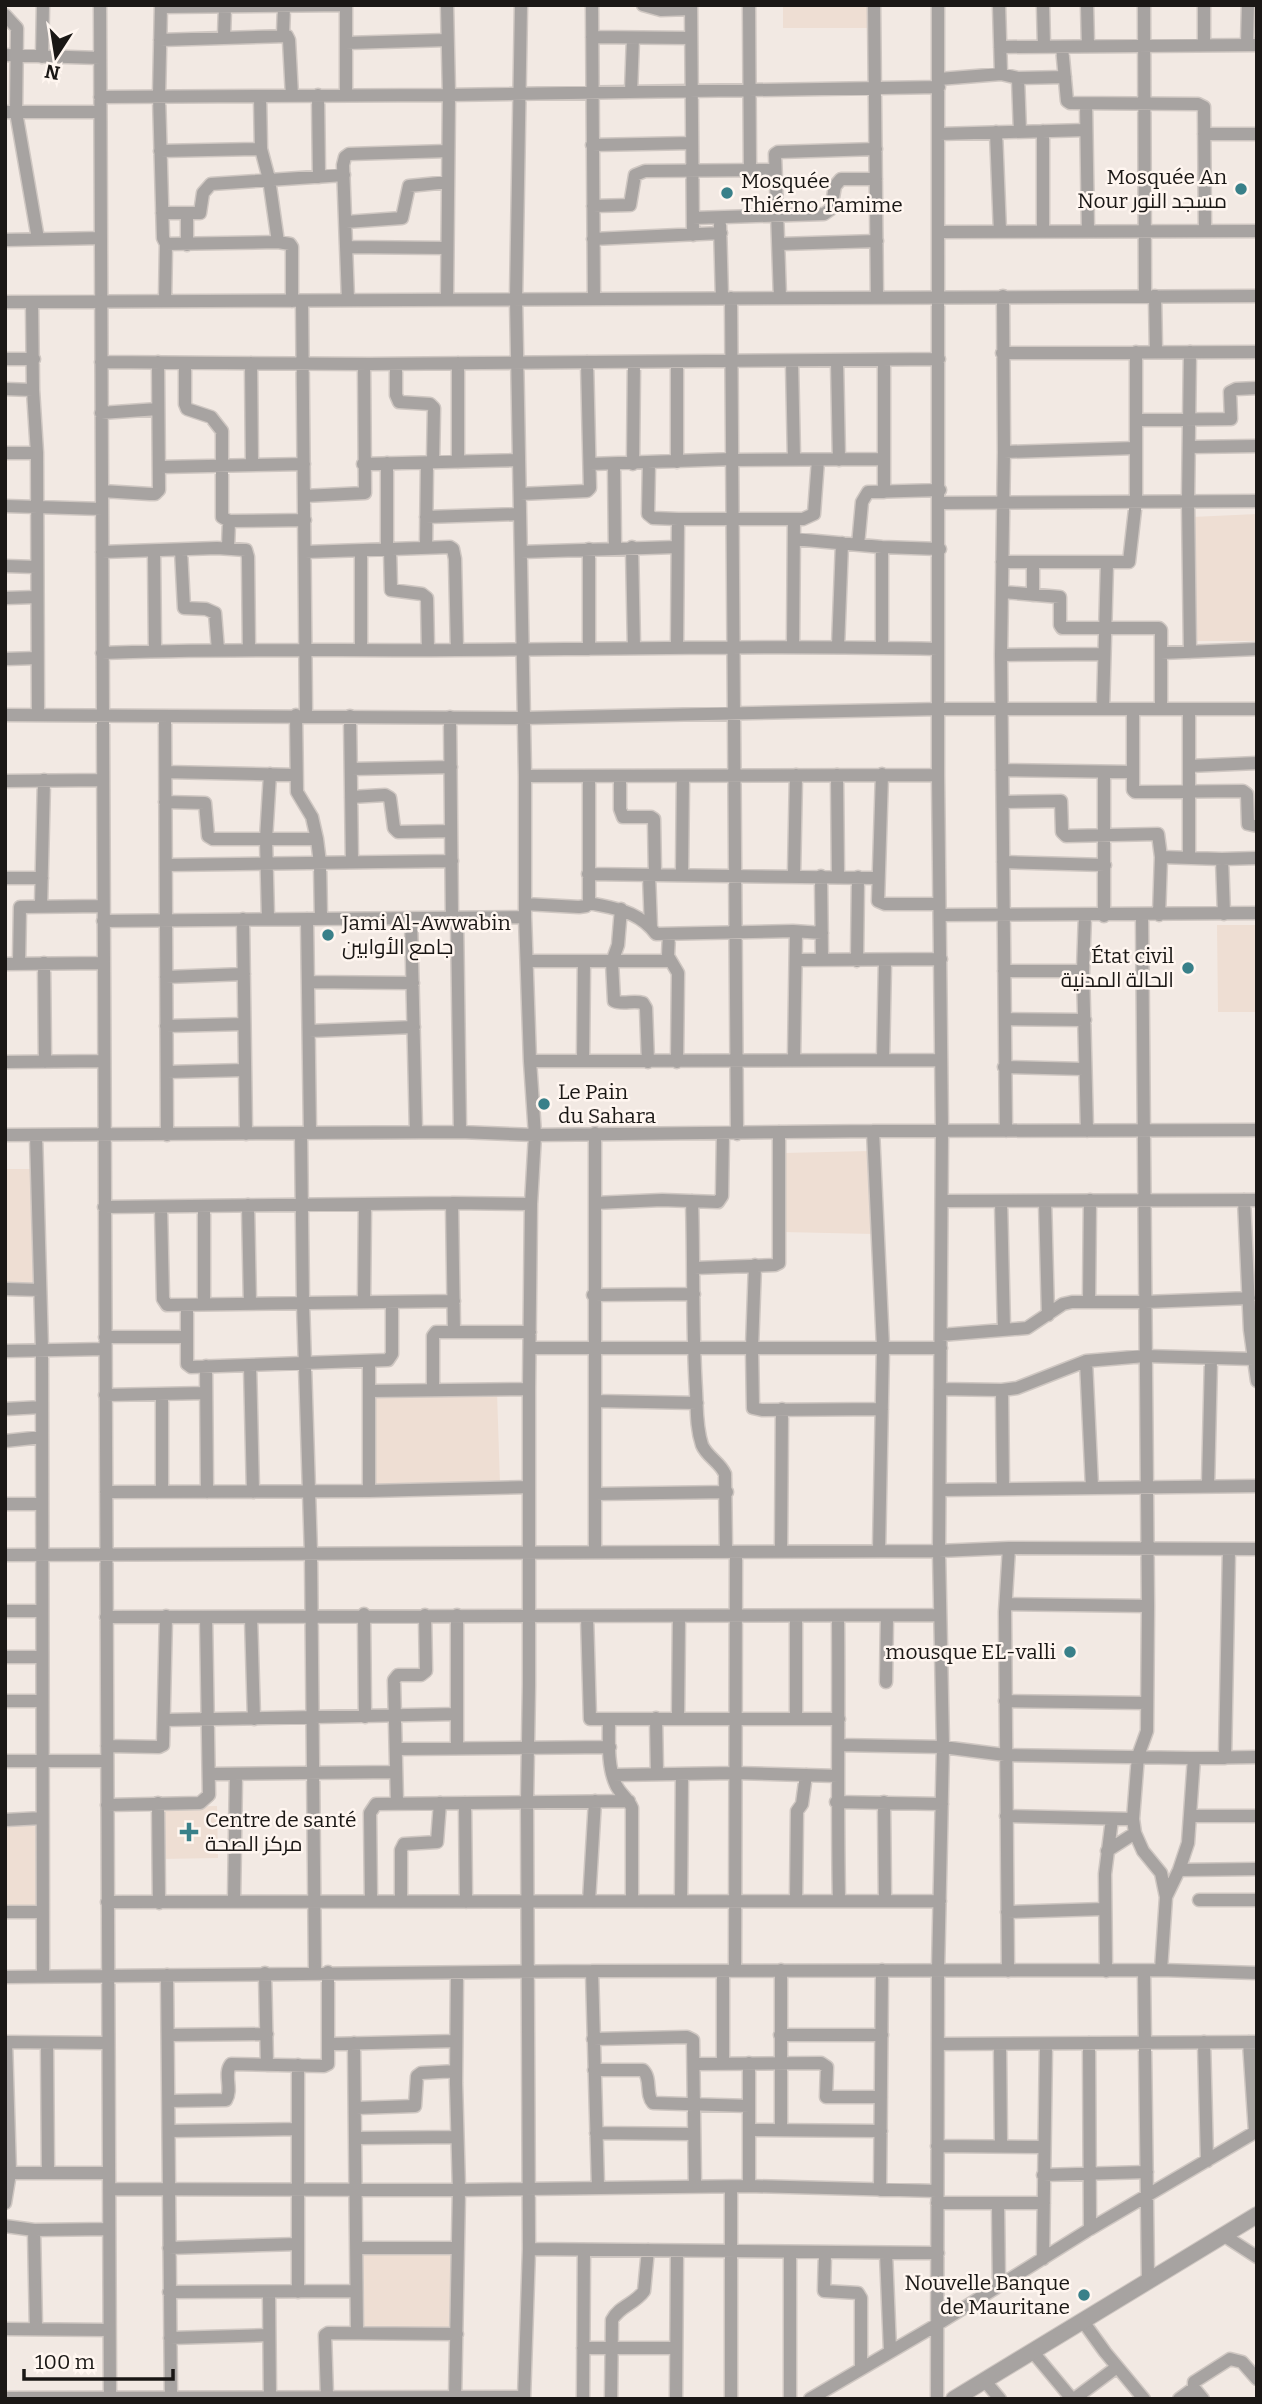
<svg xmlns="http://www.w3.org/2000/svg" width="1262" height="2404" font-family="Bitter,Cairo,serif">
<rect width="100%" height="100%" fill="#f2e9e3"/>
<path fill="#eeded3" d="M783,5H869V28H783Z
M1257,514V641H1193L1192,517Z
M1217,925H1257V1012H1218Z
M871,1151L875,1234L782,1232L784,1153Z
M5,1169H35L34,1288L5,1287Z
M497,1392L500,1484H373L371,1396Z
M217,1806L218,1858L161,1859L159,1807Z
M36,1822L37,1907H5V1823Z
M455,2250V2331L360,2332L359,2251Z"/>
<g fill="none" stroke-linecap="round" stroke-linejoin="round">
<g stroke="#cfc7c2" stroke-width="15">
<path id="minor" d="M100,5L110,2399
M161,5L159,96L163,238L166,244L165,301
M447,5L449,95L447,300
M521,5L516,299L525,776V917L530,1061L535,1135L531,1204L529,1389V1685L527,1802L529,2249L524,2399
M592,5L594,299
M643,5L661,10L691,9
M691,5L693,235
M749,5L750,171
M874,5L877,298
M999,5L1001,74
M1043,5L1044,47
M1087,5L1088,46
M1144,5L1145,296
M161,7L346,5V95
M5,15L17,28L16,112L38,239
M283,35L284,6
M224,37L225,6
M592,37L691,38
M160,40L287,36L289,40L292,96
M346,43L447,40
M1204,45V5
M1247,45L1248,5
M1000,47L1257,45
M1062,47L1067,101L1070,103L1198,104L1204,107L1205,231
M5,55L100,58
M42,57L43,5
M1018,78L1020,132
M939,79L1001,74L1018,78L1065,77
M631,92L633,38
M318,95L319,177
M260,96L261,149L269,179L278,242
M100,97L449,95L939,87
M1086,104L1088,231
M5,112H100
M996,132L1000,232
M939,134L1086,130
M1204,134H1257
M592,145L692,143
M160,151L261,149
M593,206L630,205L635,175L645,171L775,170
M162,213H200L203,193L211,184L344,175
M187,214V245
M693,218L824,214L831,209L835,186L841,179H876
M346,222L402,218L409,186L448,182
M720,225L722,298
M1043,231V131
M938,232L1257,231
M593,239L721,233
M5,240L101,238
M166,244L278,242L290,244L292,247V301
M780,244L877,241
M347,247L447,248
M1003,296L1004,452L1001,655L1006,1131
M1155,296L1156,352
M731,298L737,1134
M780,298L775,154L778,152L876,149
M348,300L343,165L345,157L349,154L448,151
M302,301L306,715
M5,302L1257,296
M32,302L33,390L37,453L38,714
M1190,352L1188,501L1190,652
M1002,353L1257,352
M5,359H34
M837,361L839,460
M101,362L370,364L939,359
M792,362L794,459
M185,363V404L187,409L211,417L222,431V517L229,521L305,520
M251,363L252,465
M458,363V462
M396,364V395L399,402L430,404L434,408L433,462
M5,389L33,390
M101,413L158,409
M1136,420L1231,419L1230,392L1236,389L1257,388
M1189,447L1257,446
M1004,452L1136,448
M5,453H37
M733,460L883,459
M677,462V362
M649,463L648,514L653,518L678,519
M363,464L519,460
M590,464L733,459
M614,464L615,548
M633,464L634,362
M160,467L304,464
M102,491L150,494H155L159,490L158,362
M884,492V361
M520,494L587,491L590,488L587,362
M304,496L365,493L364,364
M940,503L1257,501
M5,506L102,509
M426,517L520,514
M794,539L882,547L940,549
M858,545L862,502L868,492L940,490
M426,547L427,463
M632,547L634,648
M228,548L229,521
M390,548L391,590L422,594L427,598L428,650
M387,549V463
M589,549V649
M181,550L184,608L206,609L215,613L218,650
M154,551L155,650
M102,552L217,548L246,550L248,557L249,650
M305,552L450,547L453,549L455,559L457,650
M521,552L676,547
M1002,562H1129L1136,501V352
M1033,562V595
M5,566L36,567
M1003,592L1060,597V625L1062,628H1159L1161,630V709
M5,598L36,597
M793,647L794,519
M838,647L842,543
M677,648L678,519H803L814,514L818,460
M882,648V547
M361,650V551
M102,653C220,648 338,651 457,650C617,649 778,645 938,649
M1161,653L1257,649
M1001,655L1104,654
M5,659L37,658
M1103,709L1107,563
M1133,709V790L1135,792L1243,791L1247,794L1248,824L1257,826
M5,715L524,718L939,709H1257
M296,715L297,792L312,817L317,839L320,863L321,919
M165,716L167,1135
M350,716L352,862
M450,717L452,918
M1189,766L1257,763
M351,769L451,767
M1002,770L1133,772
M166,772L296,775
M882,774L878,901L885,904H939
M837,775L838,877
M525,776L938,775
M620,777V809L623,817H651L654,819L655,875
M5,781L103,780
M351,797L385,795L390,798L394,828L398,832L451,831
M165,802L205,803L208,836L213,839H317
M1003,802L1061,801L1062,832L1066,836L1158,834L1161,857L1159,915
M1161,857L1222,859L1257,858
M1189,858V709
M1222,859L1224,914
M1003,862L1105,865
M166,865L452,861
M588,874L878,878
M649,875L651,928L656,934L793,931L822,933
M682,875L683,776
M794,875L796,775
M821,876L822,960
M5,878H42
M589,903C611,907 635,911 651,928
M525,904L579,907L586,906L589,903V777
M41,906L44,780
M621,909L618,945L612,962L614,1001C623,1005 633,1000 643,1003L646,1008L648,1062
M940,915L1257,913
M1085,915L1083,971L1087,1131
M1142,915L1148,1606L1147,1731L1138,1756L1133,1819L1135,1833L1143,1851L1161,1873L1166,1897
M1104,916V772
M268,918L266,839L270,774
M457,918L460,1132
M243,919L246,1134
M307,919L310,1133
M411,919L416,1132
M103,921L525,917
M669,934L668,956L678,973L677,1062
M796,960L941,959
M527,961H669
M857,961L858,877
M19,963L20,907L103,906
M44,963L45,1062
M5,964L104,963
M1004,971H1083
M166,977L244,974
M308,982L413,983
M1005,1019L1085,1020
M166,1026L244,1024
M309,1031L414,1027
M794,1060L796,932
M883,1060L885,961
M530,1061L941,1060
M583,1061L584,962
M5,1062L104,1061
M1004,1067L1084,1069
M167,1072L245,1070
M873,1131L883,1347L879,1551
M301,1133L303,1303L311,1554L315,1972
M5,1135L460,1132L535,1135L873,1131L1257,1130
M36,1135L42,1350L43,1977
M1244,1200L1250,1330L1257,1381
M692,1201C694,1264 692,1328 696,1391C697,1409 696,1427 702,1445C707,1457 720,1462 725,1474L726,1552
M942,1201L1257,1200
M1001,1201L1004,1330
M1045,1201L1048,1315
M452,1203L454,1332
M595,1203L662,1200L718,1202L722,1196L723,1134
M248,1205L250,1304
M204,1206V1304
M104,1207L452,1203L531,1204
M161,1207L163,1299L167,1305L454,1301
M755,1265L752,1348L753,1408L762,1410L882,1409
M694,1268L775,1265L779,1263V1132
M5,1289L40,1290
M593,1295L694,1294
M364,1302L365,1204
M1089,1302L1090,1200
M187,1305V1364L191,1367L388,1360L392,1354V1302
M941,1335L1027,1328L1063,1304L1072,1302H1145L1249,1298
M105,1337H187
M530,1348H941
M5,1351L105,1349
M1086,1361L1092,1487
M250,1365L253,1492
M206,1366L207,1492
M940,1389L1002,1390L1017,1388L1086,1361L1145,1356L1254,1359
M433,1390V1336L436,1332H530
M1002,1390L1003,1489
M370,1391L529,1389
M105,1395L206,1393
M596,1401L697,1403
M5,1409L42,1407
M5,1441L42,1437
M1208,1486L1211,1359
M940,1490L1257,1486
M369,1491V1361
M106,1492L369,1491L529,1487
M162,1492V1394
M595,1494L727,1492
M5,1504H42
M781,1551L782,1409
M595,1552V1133
M5,1555L939,1551L1009,1548L1257,1549
M1006,1604L1148,1606
M5,1611H42
M364,1614L365,1717
M457,1615V1748
M587,1616L590,1719H839
M796,1616V1718
M838,1616C839,1711 837,1805 839,1900
M106,1617L940,1615
M251,1617L254,1719
M5,1657H42
M886,1682L887,1616
M5,1701H42
M1005,1701L1147,1703
M656,1718L657,1774
M678,1718L679,1616
M609,1719C609,1739 607,1766 616,1785C620,1794 629,1799 632,1808V1901
M165,1720L457,1714
M839,1745L943,1747L1005,1755L1191,1758L1257,1757
M107,1746L159,1747L163,1745L166,1616
M396,1749L610,1747
M1225,1758L1229,1549
M5,1761H107
M209,1774L396,1772
M613,1775L735,1773L838,1776
M836,1802L942,1804
M884,1802L885,1901
M158,1803L159,1903
M397,1803L394,1680L398,1675H421L426,1671L425,1615
M465,1803L466,1902
M107,1805L200,1803L209,1795L206,1617
M1006,1816L1133,1819
M1191,1816H1257
M5,1820L42,1818
M1107,1851L1135,1833
M1179,1870L1257,1869
M371,1900L370,1813L376,1804L629,1801
M401,1900V1850L404,1844L437,1842L440,1803
M1199,1900H1257
M589,1901L595,1801
M681,1901L682,1774
M796,1901L797,1811L802,1804L806,1775
M107,1902L940,1901
M234,1902L236,1774
M5,1912H42
M1007,1912L1104,1909
M1161,1970L1166,1897L1179,1870L1188,1843L1194,1758
M592,1971L598,2187
M735,1971L736,1552
M1008,1971L1005,1612L1009,1548
M1106,1971L1105,1874L1112,1819
M1144,1971L1148,2279
M265,1973L267,2065
M167,1975L171,2399
M5,1977L592,1971L1161,1970L1257,1973
M168,2035L267,2034
M780,2035H882
M593,2039L687,2037L693,2040L695,2187
M5,2042L108,2043
M1204,2042L1207,2161
M1249,2042L1255,2132
M47,2043L48,2173
M354,2043L357,2333
M1089,2043L1090,2229
M329,2044L456,2041
M938,2044L1257,2042
M1000,2044L1001,2146
M723,2063V1971
M749,2063V2186
M694,2064L821,2063L827,2067L826,2097H881
M594,2070H643C652,2079 645,2094 653,2103L749,2106
M169,2101L226,2100C233,2089 223,2074 231,2064L324,2066L328,2064V1972
M356,2108L415,2106L417,2076L421,2073L456,2071
M749,2130L881,2131
M781,2130V1970
M169,2131L298,2129
M596,2133L694,2134
M357,2138L457,2137
M937,2146L1044,2147
M10,2173H109
M1043,2175L1147,2172
M109,2189L459,2190L749,2186L937,2191
M880,2190L882,1970
M5,2203L10,2173L6,2042
M937,2203H1044
M998,2203L999,2286
M5,2226L34,2230L109,2229
M34,2230L36,2329
M1223,2235L1257,2257
M169,2248L298,2244
M356,2248H456
M529,2249L938,2253
M790,2253V2399
M825,2253L824,2291L858,2293L861,2298V2367
M886,2253L890,2350
M1043,2259L1046,2044
M169,2292L356,2291
M269,2292L270,2399
M298,2292V2065
M1082,2320L1105,2352L1144,2399
M5,2329L109,2330
M170,2338L269,2335
M583,2348H676
M1032,2351L1072,2399
M984,2380L1000,2399
M327,2397L325,2335L328,2333L457,2334
M5,2398L524,2397
M455,2399L459,2190L456,2083L457,1973
M583,2399L584,2250
M611,2399L612,2320C619,2306 635,2304 644,2291L648,2250
M676,2399L677,2251
M731,2399V2187
M810,2399L938,2324L1090,2229L1257,2131
M937,2399L938,1971L943,1747L939,1551L942,1131L938,775V5
M1074,2399L1117,2367
M1179,2399L1194,2388
M1203,2399L1194,2388V2382L1230,2359L1242,2362L1257,2379"/>
</g>
<g stroke="#cfc7c2" stroke-width="18">
<path id="tertiary" d="M954,2399L1257,2215"/>
</g>
<use href="#minor" stroke="#a7a3a1" stroke-width="12"/>
<use href="#tertiary" stroke="#a7a3a1" stroke-width="16"/>
</g>
<g fill="#398089" stroke="#fff6f0" stroke-width="2.5">
<circle cx="1241" cy="189" r="7"/>
<circle cx="727" cy="193" r="7"/>
<circle cx="328" cy="935" r="7"/>
<circle cx="1188" cy="968" r="7"/>
<circle cx="544" cy="1104" r="7"/>
<circle cx="1070" cy="1652" r="7"/>
<path d="M185.5 1821.5h7v7h7v7h-7v7h-7v-7h-7v-7h7z"/>
<circle cx="1084" cy="2295" r="7"/>
</g>
<g text-anchor="middle" stroke-width="5" stroke-linejoin="round" paint-order="stroke">
<g font-size="21" fill="#1a1715" stroke="#fff6f0" text-anchor="end">
<text x="1227" y="184">Mosquée An<tspan x="1227" dy="24">Nour مسجد النور</tspan></text>
<text x="741" y="188" text-anchor="start">Mosquée<tspan x="741" dy="24">Thiérno Tamime</tspan></text>
<text x="342" y="930" text-anchor="start">Jami Al-Awwabin<tspan x="342" dy="24">جامع الأوابين</tspan></text>
<text x="1174" y="963">État civil<tspan x="1174" dy="24">الحالة المدنية</tspan></text>
<text x="558" y="1099" text-anchor="start">Le Pain<tspan x="558" dy="24">du Sahara</tspan></text>
<text x="1056" y="1659">mousque EL-valli</text>
<text x="205" y="1827" text-anchor="start">Centre de santé<tspan x="205" dy="24">مركز الصحة</tspan></text>
<text x="1070" y="2290">Nouvelle Banque<tspan x="1070" dy="24">de Mauritane</tspan></text>
</g>
</g>
<rect width="1262" height="2404" fill="none" stroke="#1a1715" stroke-width="14"/>
<g transform="translate(56 56) rotate(192)" stroke="#fff6f0" stroke-width="5" paint-order="stroke">
<path d="M0-5L12 26L0 18L-12 26Z" fill="#1a1715"/>
<text y="-10" font-size="19" font-weight="bold" text-anchor="middle" fill="#1a1715">N</text>
</g>
<path d="M24 2369v10h149v-10" fill="none" stroke="#1a1715" stroke-width="3.5"/>
<text x="35" y="2369" font-size="21" fill="#1a1715" stroke="#fff6f0" stroke-width="5" paint-order="stroke">100 m</text>
</svg>
